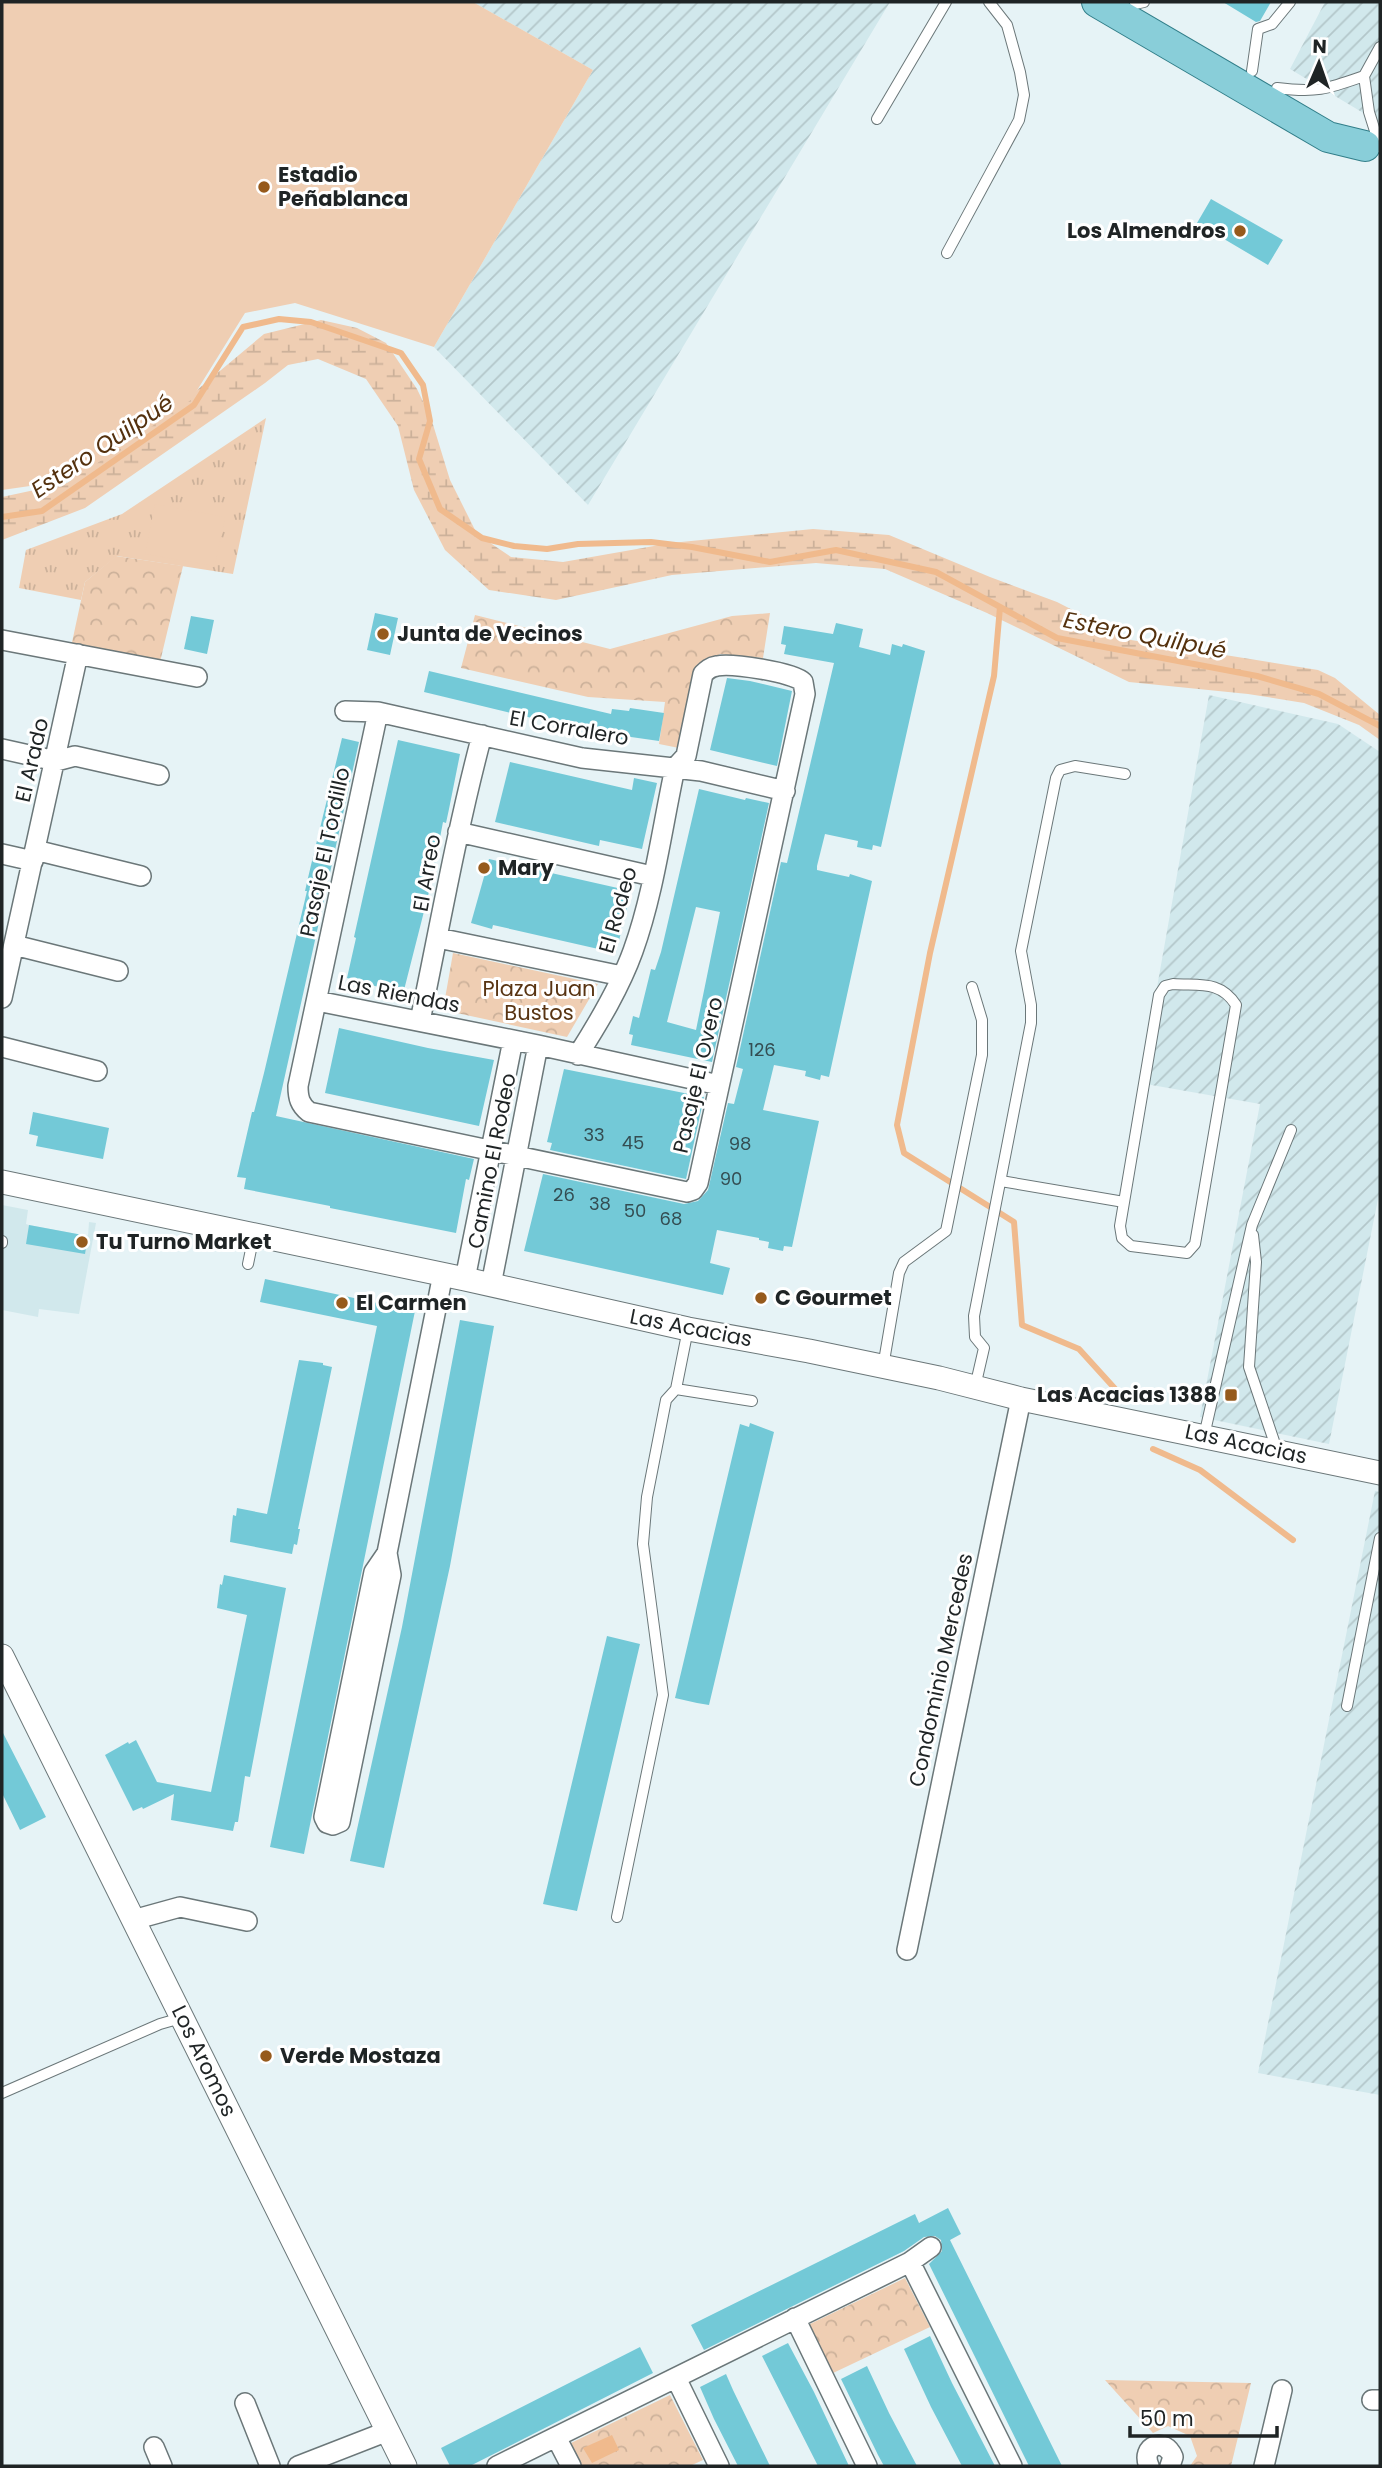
<svg xmlns="http://www.w3.org/2000/svg" width="1382" height="2468" font-family="Poppins,sans-serif">
<defs>
<pattern id="industrial-furrows" width="10" height="10" patternUnits="userSpaceOnUse" patternTransform="scale(1.75)"><rect width="10" height="10" fill="#d1e8ec"/><path d="M-1 1l2-2M0 10L10 0M9 11l2-2" fill="none" stroke="#b3c7ca"/></pattern>
<pattern id="grass-tufts" width="24" height="20" patternUnits="userSpaceOnUse" patternTransform="scale(1.75)"><rect width="24" height="20" fill="#efceb3"/><path d="M3 7l-1-3M5 7V3M7 7l1-3M15 17l-1-3M17 17v-4M19 17l1-3" fill="none" stroke="#ccb19a"/></pattern>
<pattern id="forest-crowns" width="20" height="18" patternUnits="userSpaceOnUse" patternTransform="scale(1.75)"><rect width="20" height="18" fill="#efceb3"/><path d="M2 6a3 3 0 1 1 6 0M12 15a3 3 0 1 1 6 0" fill="none" stroke="#ccb19a"/></pattern>
<pattern id="wetland-marsh" width="20" height="14" patternUnits="userSpaceOnUse" patternTransform="scale(1.75)"><rect width="20" height="14" fill="#efceb3"/><path d="M1 5h8M5 5V1M11 12h8M15 12V8" fill="none" stroke="#ccb19a"/></pattern>
</defs>
<rect width="100%" height="100%" fill="#e6f3f6"/>
<path fill="#d1e8ec" d="M2,1205L28,1210L26,1224L29,1225L88,1236L89,1222L96,1223L79,1314L39,1309L38,1317L2,1310Z"/>
<path fill="url(#industrial-furrows)" d="M473,2H890L588,505L434,347L593,70Z
M1325,2H1380V123L1290,69Z
M1209,695L1338,724L1380,752V1189L1329,1444L1200,1417L1260,1104L1140,1083Z
M1375,1491L1380,1492V2095L1258,2073Z"/>
<path fill="url(#grass-tufts)" d="M266,418L233,574L117,556L85,582L81,600L19,588L26,550L122,514Z"/>
<path fill="url(#forest-crowns)" d="M116,556L183,566L160,662L71,647L85,582Z
M770,613L763,658L720,654L698,669L679,748L659,744L665,702L588,697L461,668L475,615L610,649L732,616Z
M453,953L598,984L567,1037L443,1010Z
M905,2278L930,2327L831,2374L808,2325Z
M1105,2380L1251,2383L1231,2466H1190L1197,2456L1190,2436L1168,2426L1153,2433Z
M670,2395L703,2460L690,2466H582L571,2443Z"/>
<path fill="url(#wetland-marsh)" d="M321,320L357,328L386,343L417,389L431,418L450,480L477,534L511,557L563,562L671,543L813,529L889,535L990,577L1057,602L1131,640L1318,670L1335,678L1380,715V740L1359,725L1304,703L1248,694L1129,682L987,613L885,569L816,563L672,575L556,600L489,590L445,550L414,490L398,426L366,379L318,359L288,365L265,383L85,508L2,540V497L67,483L166,416L264,334Z"/>
<path fill="#efceb3" d="M2,2H473L593,70L434,347L295,303L245,313L191,400L72,480L2,490Z
M155,504L225,517L215,566L145,554Z"/>
<path fill="#f0ba8d" d="M612,2435L619,2450L592,2463L583,2448Z"/>
<g fill="none" stroke-linecap="round" stroke-linejoin="round">
<path stroke="#f0ba8d" stroke-width="6" d="M2,517L42,511L194,405L243,327L279,319L311,322L401,353L423,385L430,421L419,459L440,509L482,538L514,546L547,549L578,544L651,542L692,547L770,562L836,550L936,572L1057,638L1257,676L1319,694L1380,726
M1000,607L994,676L930,953L897,1125L904,1153L1014,1222L1022,1325L1079,1349L1118,1392
M1153,1449L1200,1470L1293,1540"/>
</g>
<path fill="#73c9d7" fill-rule="evenodd" d="M1223,2H1271L1260,21L1256,22Z
M1211,199L1283,240L1268,265L1197,223Z
M375,613L398,618L390,655L367,650Z
M191,616L214,620L207,654L184,649Z
M836,623L863,629L859,647L890,655L892,644L902,647L903,644L925,651L881,847L873,845L872,850L857,847L858,841L825,834L817,866V870L849,877L850,874L872,881L829,1077L821,1075L820,1080L805,1076L806,1071L774,1065L763,1110L819,1121L792,1247L784,1246L783,1251L768,1248L769,1242L759,1240V1238L717,1230L710,1263L730,1268L723,1295L524,1251L543,1174L684,1204L698,1201L708,1190L728,1103L734,1104L743,1069L736,1067L781,862L787,863L834,663L784,654L786,645L781,644L784,626L833,634Z
M429,671L611,714L612,709L629,711L630,708L664,713L659,741L624,736V740L424,692Z
M727,678L750,681L792,691L777,766L710,750Z
M342,738L359,742L276,1116L474,1159L469,1180L466,1179L456,1233L330,1208V1206L244,1189L246,1178L237,1177L252,1112H254L264,1073L307,891H305L311,865Z
M398,740L460,754L449,809L446,823L443,822L432,880L403,994L347,978L356,938L354,937Z
M510,762L632,790L634,778L657,783L642,849L600,840L599,846L495,822Z
M699,789L745,800L746,798L769,803L712,1062L631,1045L633,1035L629,1034L633,1016L639,1018L651,969L655,970L661,952ZM696,907L720,912L696,1030L667,1022Z
M489,859L631,891L616,953L493,925L492,929L471,923Z
M339,1028L428,1048L494,1060L479,1126L325,1093Z
M564,1069L704,1097L686,1179L550,1150L552,1143L547,1142Z
M33,1112L109,1128L103,1159L36,1146L38,1136L29,1134Z
M29,1225L88,1236L85,1254L26,1244Z
M265,1279L415,1311L304,1854L270,1847L377,1326L260,1302Z
M460,1320L494,1326L450,1566L384,1868L350,1861L402,1627Z
M299,1360L323,1363V1365L332,1367L298,1529H300L297,1545L294,1544L292,1554L230,1542L233,1515L236,1516L237,1508L267,1514Z
M750,1423L774,1432L709,1705L697,1703L675,1698L740,1424L749,1427Z
M224,1575L286,1588L250,1777L245,1776L238,1822H235L233,1831L171,1820L174,1794L143,1809L142,1807L133,1811L105,1755L128,1742L129,1744L136,1740L157,1782L211,1792L247,1615L217,1608L220,1584L222,1585Z
M607,1636L640,1644L577,1911L543,1904Z
M2,1731L46,1817L20,1830L2,1793Z
M948,2208L961,2234L950,2240L1062,2466H1029L929,2264L942,2251L941,2240L935,2236L924,2237L904,2251L704,2350L691,2325L915,2214L919,2223Z
M930,2336L952,2383L995,2466H962L931,2407L904,2349Z
M788,2343L814,2392L849,2466H818L762,2356Z
M640,2347L653,2373L470,2466H450L441,2448Z
M867,2366L889,2413L917,2466H884L878,2455L841,2379Z
M726,2374L733,2390L770,2466H738L714,2419L700,2387Z"/>
<g fill="none" stroke-linecap="round" stroke-linejoin="round">
<g stroke="#6b7779" stroke-width="12">
<path id="service" d="M1135,4L1144,2
M1380,47L1364,76L1369,112L1380,147
M1252,71L1258,29L1272,24L1290,2
M1277,88C1317,93 1327,89 1364,76
M877,119L946,2
M947,253L1019,120L1024,95L1020,72L1007,25L989,2
M1173,984C1199,986 1220,980 1236,1005L1195,1244L1187,1253L1131,1246L1122,1238L1120,1226L1159,995L1165,986Z
M1001,1181L1124,1202
M1253,1235L1256,1262L1249,1367L1277,1450
M2,1241V1243
M248,1264L254,1235
M883,1367L899,1273L904,1262L946,1231L982,1055V1020L972,987
M975,1387L984,1348L975,1337L974,1316L1031,1023V1005L1021,951L1056,778L1060,770L1075,766L1125,774
M676,1389L752,1401
M1204,1436L1252,1225L1291,1130
M1347,1706L1380,1538
M617,1917L663,1695L643,1544L647,1497L666,1400L676,1389L688,1329
M2,2093L160,2024L181,2018"/>
</g>
<g stroke="#6b7779" stroke-width="22">
<path id="minor" d="M2,640L197,677
M345,711L378,712L582,758L701,771L785,791
M378,712L298,1086C298,1098 300,1105 309,1112L687,1192L693,1190L698,1183L805,694L803,682C793,672 731,663 717,666C710,667 707,670 703,674L686,756L675,768C662,828 654,893 633,951C620,987 599,1022 578,1055
M2,749L56,761L75,756L159,775
M458,832L652,876
M35,850L141,876
M2,854L33,861
M438,938L622,976
M14,945L118,971
M2,998L78,654
M317,1001L538,1045L719,1085
M420,1021C440,925 457,829 482,735
M2,1047L97,1071
M465,1279L513,1040
M491,1285L538,1045
M387,1553L391,1575L340,1822L333,1825L327,1823L324,1817L374,1572L387,1553L443,1274
M133,1920L180,1907L247,1921
M907,1950L1021,1399
M910,2262L1012,2466
M795,2318L867,2466
M676,2378L719,2466
M1372,2400H1380
M245,2403L270,2466
M556,2437L571,2466
M154,2447L162,2466
M298,2466L388,2431
M497,2466L910,2262L931,2247
M1149,2466C1140,2446 1165,2436 1173,2457L1170,2466
M1264,2466L1282,2390"/>
</g>
<g stroke="#6b7779" stroke-width="25">
<path id="tertiary" d="M2,1182L465,1279L688,1329L809,1351L939,1378L1021,1399L1380,1473
M2,1656L405,2466"/>
</g>
<g stroke="#317e89" stroke-width="32">
<path id="primary" d="M1097,2L1328,137L1365,146"/>
</g>
<use href="#service" stroke="#fff" stroke-width="10"/>
<use href="#minor" stroke="#fff" stroke-width="19"/>
<use href="#tertiary" stroke="#fff" stroke-width="23"/>
<use href="#primary" stroke="#89ced9" stroke-width="30"/>
</g>
<g fill="#965a1c" stroke="#fff" stroke-width="2.5">
<circle cx="264" cy="187" r="7"/>
<circle cx="1240" cy="231" r="7"/>
<circle cx="383" cy="634" r="7"/>
<circle cx="484" cy="868" r="7"/>
<circle cx="82" cy="1242" r="7"/>
<circle cx="761" cy="1298" r="7"/>
<circle cx="342" cy="1303" r="7"/>
<rect x="1224" y="1388" width="14" height="14" rx="3.5"/>
<circle cx="266" cy="2056" r="7"/>
</g>
<g text-anchor="middle" stroke-width="6" stroke-linejoin="round" paint-order="stroke">
<g font-size="18" fill="#344d52">
<text x="762" y="1056">126</text>
<text x="594" y="1141">33</text>
<text x="633" y="1149">45</text>
<text x="740" y="1150">98</text>
<text x="731" y="1185">90</text>
<text x="564" y="1201">26</text>
<text x="600" y="1210">38</text>
<text x="635" y="1217">50</text>
<text x="671" y="1225">68</text>
</g>
<g font-size="21" font-weight="bold" fill="#1f2425" stroke="#fff" text-anchor="start">
<text x="278" y="182">Estadio<tspan x="278" dy="24">Peñablanca</tspan></text>
<text x="1226" y="238" text-anchor="end">Los Almendros</text>
<text x="397" y="641">Junta de Vecinos</text>
<text x="498" y="875">Mary</text>
<text x="96" y="1249">Tu Turno Market</text>
<text x="775" y="1305">C Gourmet</text>
<text x="356" y="1310">El Carmen</text>
<text x="1217" y="1402" text-anchor="end">Las Acacias 1388</text>
<text x="280" y="2063">Verde Mostaza</text>
</g>
<g font-size="21" fill="#1f2425" stroke="#fff">
<text transform="translate(569 728) rotate(10)" y="7">El Corralero</text>
<text transform="translate(32 760) rotate(-77)" y="7">El Arado</text>
<text transform="translate(325 852) rotate(-78)" y="7">Pasaje El Tordillo</text>
<text transform="translate(427 873) rotate(-80)" y="7">El Arreo</text>
<text transform="translate(618 910) rotate(-74)" y="7">El Rodeo</text>
<text transform="translate(399 994) rotate(11)" y="7">Las Riendas</text>
<text transform="translate(698 1075) rotate(-77)" y="7">Pasaje El Overo</text>
<text transform="translate(492 1161) rotate(-79)" y="7">Camino El Rodeo</text>
<text transform="translate(691 1328) rotate(11)" y="7">Las Acacias</text>
<text transform="translate(1246 1444) rotate(12)" y="7">Las Acacias</text>
<text transform="translate(941 1670) rotate(-78)" y="7">Condominio Mercedes</text>
<text transform="translate(204 2061) rotate(64)" y="7">Los Aromos</text>
</g>
<g font-size="21" fill="#583412" stroke="#fff">
<text x="539" y="996">Plaza Juan<tspan x="539" dy="24">Bustos</tspan></text>
</g>
<g font-size="23" font-style="italic" fill="#54310e" stroke="#fff">
<text transform="translate(102 446) rotate(-34)" y="8">Estero Quilpué</text>
<text transform="translate(1145 635) rotate(11)" y="8">Estero Quilpué</text>
</g>
</g>
<rect width="1382" height="2468" fill="none" stroke="#1f2425" stroke-width="7"/>
<g transform="translate(1319 63) rotate(2)" stroke="#ffffff" stroke-width="5" paint-order="stroke">
<path d="M0-5L12 26L0 18L-12 26Z" fill="#1f2425"/>
<text y="-10" font-size="19" font-weight="bold" text-anchor="middle" fill="#1f2425">N</text>
</g>
<path d="M1130 2426v10h147v-10" fill="none" stroke="#1f2425" stroke-width="3.5"/>
<text x="1140" y="2426" font-size="21" fill="#1f2425" stroke="#ffffff" stroke-width="5" paint-order="stroke">50 m</text>
</svg>
